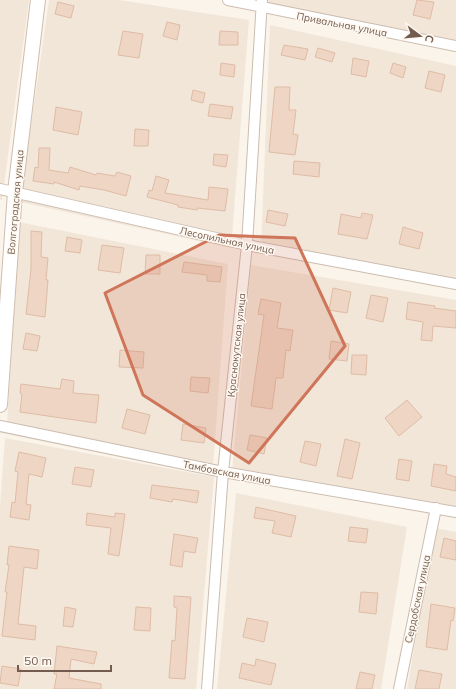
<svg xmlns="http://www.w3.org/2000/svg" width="456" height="689" font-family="Mulish,sans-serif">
<rect width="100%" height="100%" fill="#fbf4ea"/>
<path fill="#f2e6d9" d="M0,0H29L2,200H0Z
M49,0H119L249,20L231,248L20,202Z
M266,0H456V49L265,8Z
M270,25L456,66V281L261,248Z
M19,222L228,264L213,467L7,425Z
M251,265L456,300V512L232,471Z
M5,438L214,477L196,689H0V506Z
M236,493L407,527L381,689H217Z
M435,528L456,532V689H407Z"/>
<path fill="#eed5c4" stroke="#dfbca5" d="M417,0L434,2L430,19L413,15Z
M58,2L74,6L71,18L55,14Z
M167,22L180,25L177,40L163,36Z
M123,31L143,34L139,58L118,55Z
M220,31L238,32V45H219Z
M284,45L308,49L305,60L281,55Z
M318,48L335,53L332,62L315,57Z
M353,58L369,61L366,77L351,74Z
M221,63L235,65L234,77L220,75Z
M393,63L406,67L403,78L390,73Z
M429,71L445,75L441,92L425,88Z
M275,87H290L289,110H296L293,134L298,135L295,155L269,152Z
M193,90L205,93L203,103L191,100Z
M210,104L233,107L231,119L208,116Z
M56,107L82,112L78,135L53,130Z
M135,129L149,130L148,146H134Z
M39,148H50L49,170L68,173L70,167L96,175L97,173L115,176L117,172L131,176L126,196L104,190L80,186L79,190L54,182V184L33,181L35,167L38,168Z
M214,154L228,155L226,167L213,165Z
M294,161L320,163L319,177L293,174Z
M156,176L169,180L165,193L208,200L209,187L228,189L225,211L197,208V210L178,207V205L147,197L149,190L152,191Z
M268,210L288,214L285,226L266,222Z
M362,213L373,215L367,239L338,234L341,214L361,218Z
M403,227L423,233L419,249L399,244Z
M31,231L42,232L41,257L48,258L46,280H48L45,317L26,314L31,269Z
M67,237L82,240L80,253L65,251Z
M102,245L124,248L120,273L98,270Z
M146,255H160V274H145Z
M184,262L222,267L220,282L207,281V275L182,272Z
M333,288L351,292L347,313L329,310Z
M371,295L388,298L383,322L366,318Z
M261,299L281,303L277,328L293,330L290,351L286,350L283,378H276L272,409L251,406L264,315L258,314Z
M408,302L435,306L434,308L456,311V328L433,326L432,341L421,340L423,322L406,319Z
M26,333L40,336L37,351L23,349Z
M331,341L349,344L347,361L329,359Z
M120,350L144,352L143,368L119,367Z
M352,355H367L366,375L351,374Z
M191,377L210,378L208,393L190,391Z
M62,379L74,381L73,393L99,395L96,423L20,412L22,394L20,393L21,384L60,389Z
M407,400L422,417L399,436L385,418Z
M127,409L150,415L145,434L122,428Z
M183,424L206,428L204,443L181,440Z
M250,435L267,438L264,454L247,450Z
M345,439L360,443L352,479L337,476Z
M305,441L321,444L316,466L300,462Z
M19,452L46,458L42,477L29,474L26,504L31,505L29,520L10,517L12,502L15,503L18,472L15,471Z
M399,459L412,461L409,481L396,479Z
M434,464L447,466L446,474L456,477V491L431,486Z
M75,467L94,470L91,487L72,484Z
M152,485L199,491L197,503L173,499L172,502L150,498Z
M256,507L296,516L291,537L272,533L275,521L254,518Z
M87,513L115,517V513L125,514L119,556L108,554L111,528L86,525Z
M350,527L368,529L366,543L348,541Z
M174,534L198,538L195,553L184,551L182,567L170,565Z
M444,538L456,541V560L440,557Z
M9,546L39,550L37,569L24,567L18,624L36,626L35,640L2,636L7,592H5L9,565H7Z
M361,592L378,593L376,614L359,612Z
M174,596L191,597L185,679L169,678L172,640L175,641L177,608L174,607Z
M431,604L455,608L453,621L451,620L447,650L426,647Z
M65,607L76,609L73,627L63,626Z
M136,607L151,608L150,631L134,630Z
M247,618L268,622L264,642L243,637Z
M57,646L97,652L94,664L71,659L69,678L101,684V689H54L57,674H54Z
M256,659L276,664L271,685L239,678L242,663L255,666Z
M2,666L21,669L18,686L0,683Z
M419,670L442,674L439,689H415Z
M360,672L375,675L372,689H356Z"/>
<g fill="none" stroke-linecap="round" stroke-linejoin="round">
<g stroke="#ccbdb0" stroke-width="12">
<path id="street" d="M228,0L456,46
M0,189L247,245L456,284
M0,426L223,472L456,512
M207,689L223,472L247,245L262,0
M399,689L436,508"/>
</g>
<g stroke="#cfbdae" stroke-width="16">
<path id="secondary" d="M0,405L15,192L38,0"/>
</g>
<use href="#street" stroke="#fff" stroke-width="10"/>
<use href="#secondary" stroke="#fff" stroke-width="14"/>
</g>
<path fill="#cf7559" fill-opacity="0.2" stroke="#cf7559" stroke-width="3" stroke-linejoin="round" d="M219,235L295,238L345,346L249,463L143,395L105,293Z"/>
<g text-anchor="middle" stroke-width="3" stroke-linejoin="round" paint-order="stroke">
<g font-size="10" fill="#735c4f" stroke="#fef8f0">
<text transform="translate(342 24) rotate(11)" y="4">Привальная улица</text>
<text transform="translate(15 202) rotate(-85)" y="4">Волгоградская улица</text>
<text transform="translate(227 240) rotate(12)" y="4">Лесопильная улица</text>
<text transform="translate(236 345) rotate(-84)" y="4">Краснокутская улица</text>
<text transform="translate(227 472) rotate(11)" y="4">Тамбовская улица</text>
<text transform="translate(417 599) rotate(-78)" y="4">Сердобская улица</text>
</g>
</g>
<g transform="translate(420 36) rotate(106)" stroke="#fef8f0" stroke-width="3" paint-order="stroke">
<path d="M0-3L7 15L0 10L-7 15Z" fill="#735c4f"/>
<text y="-6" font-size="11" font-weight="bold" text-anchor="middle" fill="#735c4f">С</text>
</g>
<path d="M18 665v6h93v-6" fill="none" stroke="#735c4f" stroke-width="2"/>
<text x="24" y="665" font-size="12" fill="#735c4f" stroke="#fef8f0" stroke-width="3" paint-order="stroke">50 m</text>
</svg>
